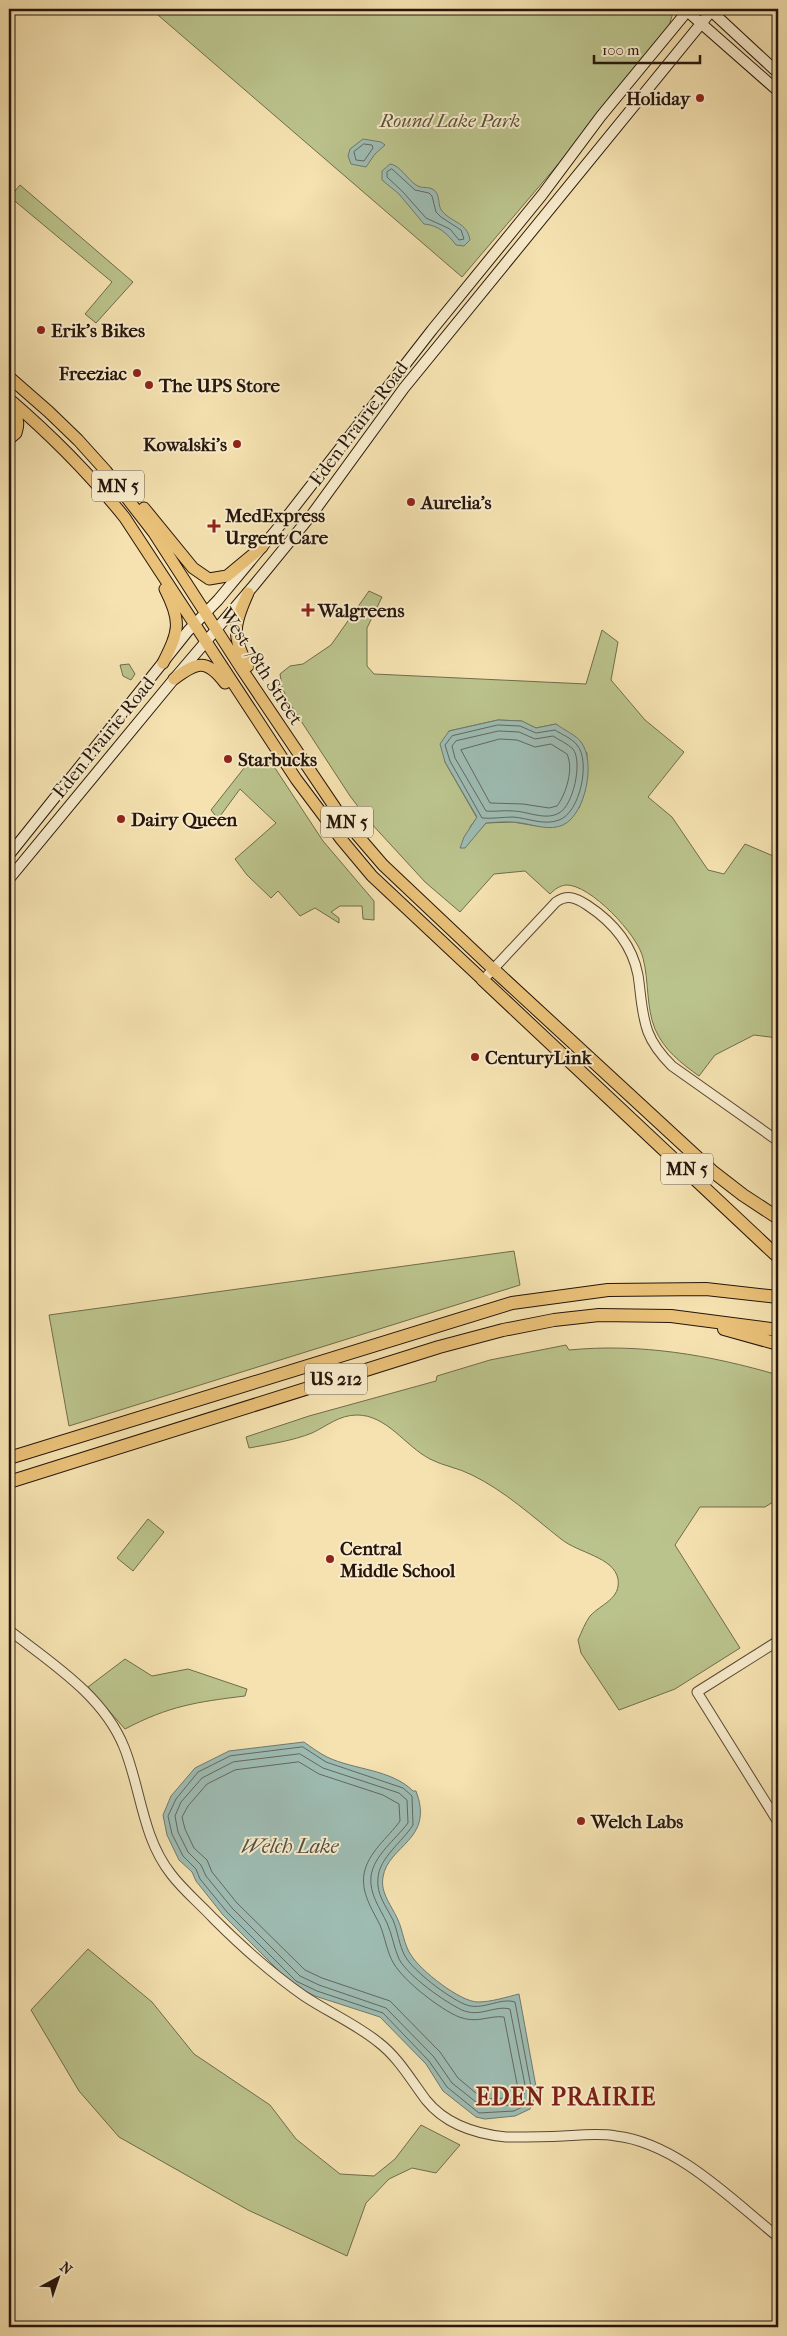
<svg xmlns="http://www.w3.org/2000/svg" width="787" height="2336" font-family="'IM FELL French Canon',serif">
<rect width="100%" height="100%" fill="#f5e2b0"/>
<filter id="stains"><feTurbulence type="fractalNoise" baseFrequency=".004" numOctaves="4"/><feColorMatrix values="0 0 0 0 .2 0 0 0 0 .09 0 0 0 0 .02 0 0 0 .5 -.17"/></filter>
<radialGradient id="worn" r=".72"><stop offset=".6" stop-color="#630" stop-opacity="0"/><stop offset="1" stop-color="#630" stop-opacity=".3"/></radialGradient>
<path fill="#bbc38c" stroke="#706c4c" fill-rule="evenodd" d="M151,9H671L672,16L669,26L560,162L462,277Z
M20,185L133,282L96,323L85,314L112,282L10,197Z
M369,591L382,597L367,628V666L374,674L586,684L602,630L618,642L611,680L645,720L684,752L648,797L672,817L708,870L724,874L745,844L778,858V1038L754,1035L715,1055L699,1076C681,1063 664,1050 655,1029C646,1007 649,981 643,958C638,935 590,884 566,885C559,886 555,889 550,894L525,871L494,874L460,912L425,882L369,821L350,796L288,701L282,687L280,674L290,666L303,664L331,645ZM498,720L521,721L536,728L556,724L587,753L585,791L579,808L537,826L513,822L486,823L473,837L470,827L477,818L445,762L449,731Z
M129,664L135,674L131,680L123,676L120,665Z
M271,762L323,841L374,901V920L363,919L362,906H340L331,912L339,918V923L315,908L300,916L278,891L271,898L247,875L235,859L276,823L240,789L218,819L211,810L248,763Z
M514,1251L520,1285L69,1426L49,1315Z
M566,1345L569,1350C640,1343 710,1355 778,1375V1501L773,1502L765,1507H700L675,1545L740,1648L675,1689L619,1710L581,1653L578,1640C582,1631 585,1623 590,1616C601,1604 621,1599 618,1579C614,1557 578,1553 561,1539C533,1517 505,1491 472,1475C459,1468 443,1466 430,1459C405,1446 387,1415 357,1415C339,1415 327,1426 312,1433C292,1441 270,1444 249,1448L246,1437L309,1416L436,1381L437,1376L490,1360Z
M148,1519L164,1532L133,1571L117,1558Z
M125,1659L152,1676L188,1669L247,1689L245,1696C196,1702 169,1706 125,1729L88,1687Z
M88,1949L152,2002L194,2054L270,2105L296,2139L340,2174L374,2176L395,2159L421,2125L460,2145L436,2173L412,2168L389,2179L366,2203L347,2256L248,2210L119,2137L79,2091L31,2010Z"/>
<path fill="#9ebcb3" stroke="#6e7970" d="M363,139L381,142L385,145L375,154L366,167L351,164L348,156L350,149Z
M390,164C400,165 407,179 416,185C421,189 429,186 434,190C441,196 437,205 442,211C452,223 467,222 470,240L464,246L456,245C448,234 438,225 424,224L399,194L382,180V171Z
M498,720L522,721L536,728L556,724C564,730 576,735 581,742C596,761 586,814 563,825C549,831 535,825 521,823C510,821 498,822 486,823L465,848H460L464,837L477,817L445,762L440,744L449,731Z
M304,1742C311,1747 319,1753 327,1757C354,1770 391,1769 413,1791H416C435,1840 388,1845 383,1877C380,1893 392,1906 398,1920C403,1931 404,1945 411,1955C420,1970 460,2002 478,2002C491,2002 507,1997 519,1994L537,2092L530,2109L515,2116L485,2119L476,2117L443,2091L426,2064L380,2017L315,1996L293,1985L223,1915L196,1881L192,1872L179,1860L167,1835L163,1815L171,1796L195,1768L229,1751Z"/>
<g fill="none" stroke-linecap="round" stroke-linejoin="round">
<path stroke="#626860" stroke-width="1" d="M364,144L372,145L373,148L364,161L356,160L354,152Z
M392,169L415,190L429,193L432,196L436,212L441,217L461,230L464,239L459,240L450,229L426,218L402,191L387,177V172Z
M498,725L520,726L536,733L555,730C561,734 573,739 577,745C591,761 580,813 559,820C544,826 528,818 513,817C503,817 492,819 482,818L450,761L445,745L452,736Z
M499,731L519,732L535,739L553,736C559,740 568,744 573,749C583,762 573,806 559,813C545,821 527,811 513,811C504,810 494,812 486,811L455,758L452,746L456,741Z
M500,739L517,740L535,747L551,744L567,754C574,769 566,794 557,806L549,808L523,804L490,803L461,750Z
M303,1747L326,1762L403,1788L412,1796L413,1825C403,1841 379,1858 378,1878C376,1894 386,1906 393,1920C398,1932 399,1945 405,1956C413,1971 448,1997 464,2004C482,2012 499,1997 515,2002L532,2092L526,2105L514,2111L479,2113L447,2087L429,2061L383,2013L317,1991L296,1981L227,1912L200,1879L196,1869L183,1856L172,1834L168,1816L176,1799L198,1772L230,1756Z
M300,1754L323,1768L399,1793L407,1800L408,1823C396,1839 374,1855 371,1876C369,1894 380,1908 387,1923C392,1934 394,1948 399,1959C408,1976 445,2002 462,2010C480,2018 494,2005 510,2009L526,2090L521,2100L512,2105L481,2106L452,2083L434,2057L386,2008L319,1985L300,1976L232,1908L206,1876L201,1865L188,1852L178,1832L175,1816L181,1802L202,1778L233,1762Z
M299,1762L319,1774L383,1795L399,1804L400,1821C388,1838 368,1852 364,1874C361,1893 372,1909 380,1925C385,1937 387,1953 394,1964C405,1982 440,2009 459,2017C478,2024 489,2015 504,2017L518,2089L515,2095L509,2098L483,2099L458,2078L440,2052L390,2001L322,1978L305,1970L237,1903L212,1872L207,1860L194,1848L185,1829L182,1817L188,1806L207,1784L235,1770Z"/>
<g stroke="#5a4835" stroke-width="11">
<path id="tertiary" d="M483,980L556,902C568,894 576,898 587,905C613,922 632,944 638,975C641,994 641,1013 648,1032C653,1045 662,1056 672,1066L778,1141
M9,1630C51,1663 103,1695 124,1747C141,1789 142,1837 171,1874C183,1890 199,1903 213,1918C242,1947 271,1973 304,1996C328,2012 356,2024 378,2042C398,2057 411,2080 426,2100C446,2125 476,2134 506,2137C525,2137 544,2137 563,2136C581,2135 599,2133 616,2136C677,2143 732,2200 778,2237
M778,1641L697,1692L778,1822"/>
</g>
<g stroke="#26150c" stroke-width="12">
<path id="secondary" d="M709,9L778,73
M687,11L778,91
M9,855L188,631L218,600L282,523L432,330L542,195L601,116L689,9
M9,879L174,679L255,584L313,513L404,388L713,9"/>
</g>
<g stroke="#26150c" stroke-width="13">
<path id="primary" d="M9,377L49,412L78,440L106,471L154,533L241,668L340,815L383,865L493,969
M9,399C51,435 90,474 125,518L296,779L341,839L372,876L483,980
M9,406C17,415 20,422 16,433L9,439
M144,508L193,568L209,579L227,576L262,547
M163,663C179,631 182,622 165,589
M248,666C231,635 234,624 248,593
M174,679C197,662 206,658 225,683"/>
</g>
<g stroke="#26150c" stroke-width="14">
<path id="motorway" d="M493,969L712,1171L743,1195L778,1218
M483,980L778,1257
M724,1329L778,1344
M9,1458L512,1303L608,1290L706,1289L778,1297
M9,1482L439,1347L503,1330L554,1320L599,1315L671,1316L778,1330"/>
</g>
<use href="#tertiary" stroke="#f8eccc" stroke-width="9"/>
<use href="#secondary" stroke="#f8eccc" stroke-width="10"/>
<use href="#primary" stroke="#eac178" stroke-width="11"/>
<use href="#motorway" stroke="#eac178" stroke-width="12"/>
</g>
<g fill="#8f2418" stroke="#f8eccc" stroke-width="2">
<circle cx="700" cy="98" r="5"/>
<circle cx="41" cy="330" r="5"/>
<circle cx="137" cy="373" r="5"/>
<circle cx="149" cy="385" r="5"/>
<circle cx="237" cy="444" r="5"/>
<circle cx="411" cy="502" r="5"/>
<path d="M211.5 518.5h5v5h5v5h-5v5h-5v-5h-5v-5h5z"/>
<path d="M305.5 602.5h5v5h5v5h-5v5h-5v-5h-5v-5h5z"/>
<circle cx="228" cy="759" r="5"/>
<circle cx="121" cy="819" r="5"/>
<circle cx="475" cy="1057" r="5"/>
<circle cx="330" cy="1559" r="5"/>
<circle cx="581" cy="1821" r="5"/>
</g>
<g text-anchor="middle" stroke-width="4" stroke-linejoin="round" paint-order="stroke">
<g fill="#f8eccc" stroke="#655646" stroke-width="1">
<rect x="92" y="470.5" width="52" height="31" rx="4"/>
<rect x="321" y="806.5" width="52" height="31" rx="4"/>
<rect x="661" y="1153.5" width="52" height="31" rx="4"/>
<rect x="305" y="1363.5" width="62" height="31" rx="4"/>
</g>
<g font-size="18" font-weight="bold" fill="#26150c">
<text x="118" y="492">MN 5</text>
<text x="347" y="828">MN 5</text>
<text x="687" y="1175">MN 5</text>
<text x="336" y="1385">US 212</text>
</g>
<g font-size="19" font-weight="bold" fill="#26150c" stroke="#f8eccc" text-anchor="start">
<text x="690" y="105" text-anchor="end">Holiday</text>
<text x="51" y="337">Erik's Bikes</text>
<text x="127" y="380" text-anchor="end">Freeziac</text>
<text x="159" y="392">The UPS Store</text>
<text x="227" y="451" text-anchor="end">Kowalski's</text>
<text x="421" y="509">Aurelia's</text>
<text x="225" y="522">MedExpress<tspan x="225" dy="22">Urgent Care</tspan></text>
<text x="318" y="617">Walgreens</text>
<text x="238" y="766">Starbucks</text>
<text x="131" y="826">Dairy Queen</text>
<text x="485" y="1064">CenturyLink</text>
<text x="340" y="1555">Central<tspan x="340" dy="22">Middle School</tspan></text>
<text x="591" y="1828">Welch Labs</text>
</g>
<g font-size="19" font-style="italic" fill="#5a5239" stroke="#f8eccc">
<text x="450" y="127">Round Lake Park</text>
</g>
<g font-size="19" fill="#26150c" stroke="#f8eccc">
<text transform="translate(358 423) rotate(-53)" y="7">Eden Prairie Road</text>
<text transform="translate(262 666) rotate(57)" y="7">West 78th Street</text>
<text transform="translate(103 737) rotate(-51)" y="7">Eden Prairie Road</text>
</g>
<g font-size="20" font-style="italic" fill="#504f46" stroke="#f8eccc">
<text x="290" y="1853">Welch Lake</text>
</g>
<g font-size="24" font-weight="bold" letter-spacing="1" fill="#7a1f14" stroke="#f8eccc">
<text x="566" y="2105">EDEN PRAIRIE</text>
</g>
</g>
<rect width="787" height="2336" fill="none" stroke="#f5e2b0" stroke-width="30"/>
<rect x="10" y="10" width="767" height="2316" fill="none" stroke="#26150c" stroke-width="2.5"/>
<rect x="15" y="15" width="757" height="2306" fill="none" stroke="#26150c"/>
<g transform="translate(58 2278) rotate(40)" stroke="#f8eccc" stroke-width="4" paint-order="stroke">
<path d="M0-4L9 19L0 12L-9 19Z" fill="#26150c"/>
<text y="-8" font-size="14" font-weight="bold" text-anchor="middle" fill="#26150c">N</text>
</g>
<path d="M594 55v8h106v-8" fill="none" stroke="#26150c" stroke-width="2.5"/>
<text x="602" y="55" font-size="15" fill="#26150c" stroke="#f8eccc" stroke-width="4" paint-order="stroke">100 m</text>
<rect width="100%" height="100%" filter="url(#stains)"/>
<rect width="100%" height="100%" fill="url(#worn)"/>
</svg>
